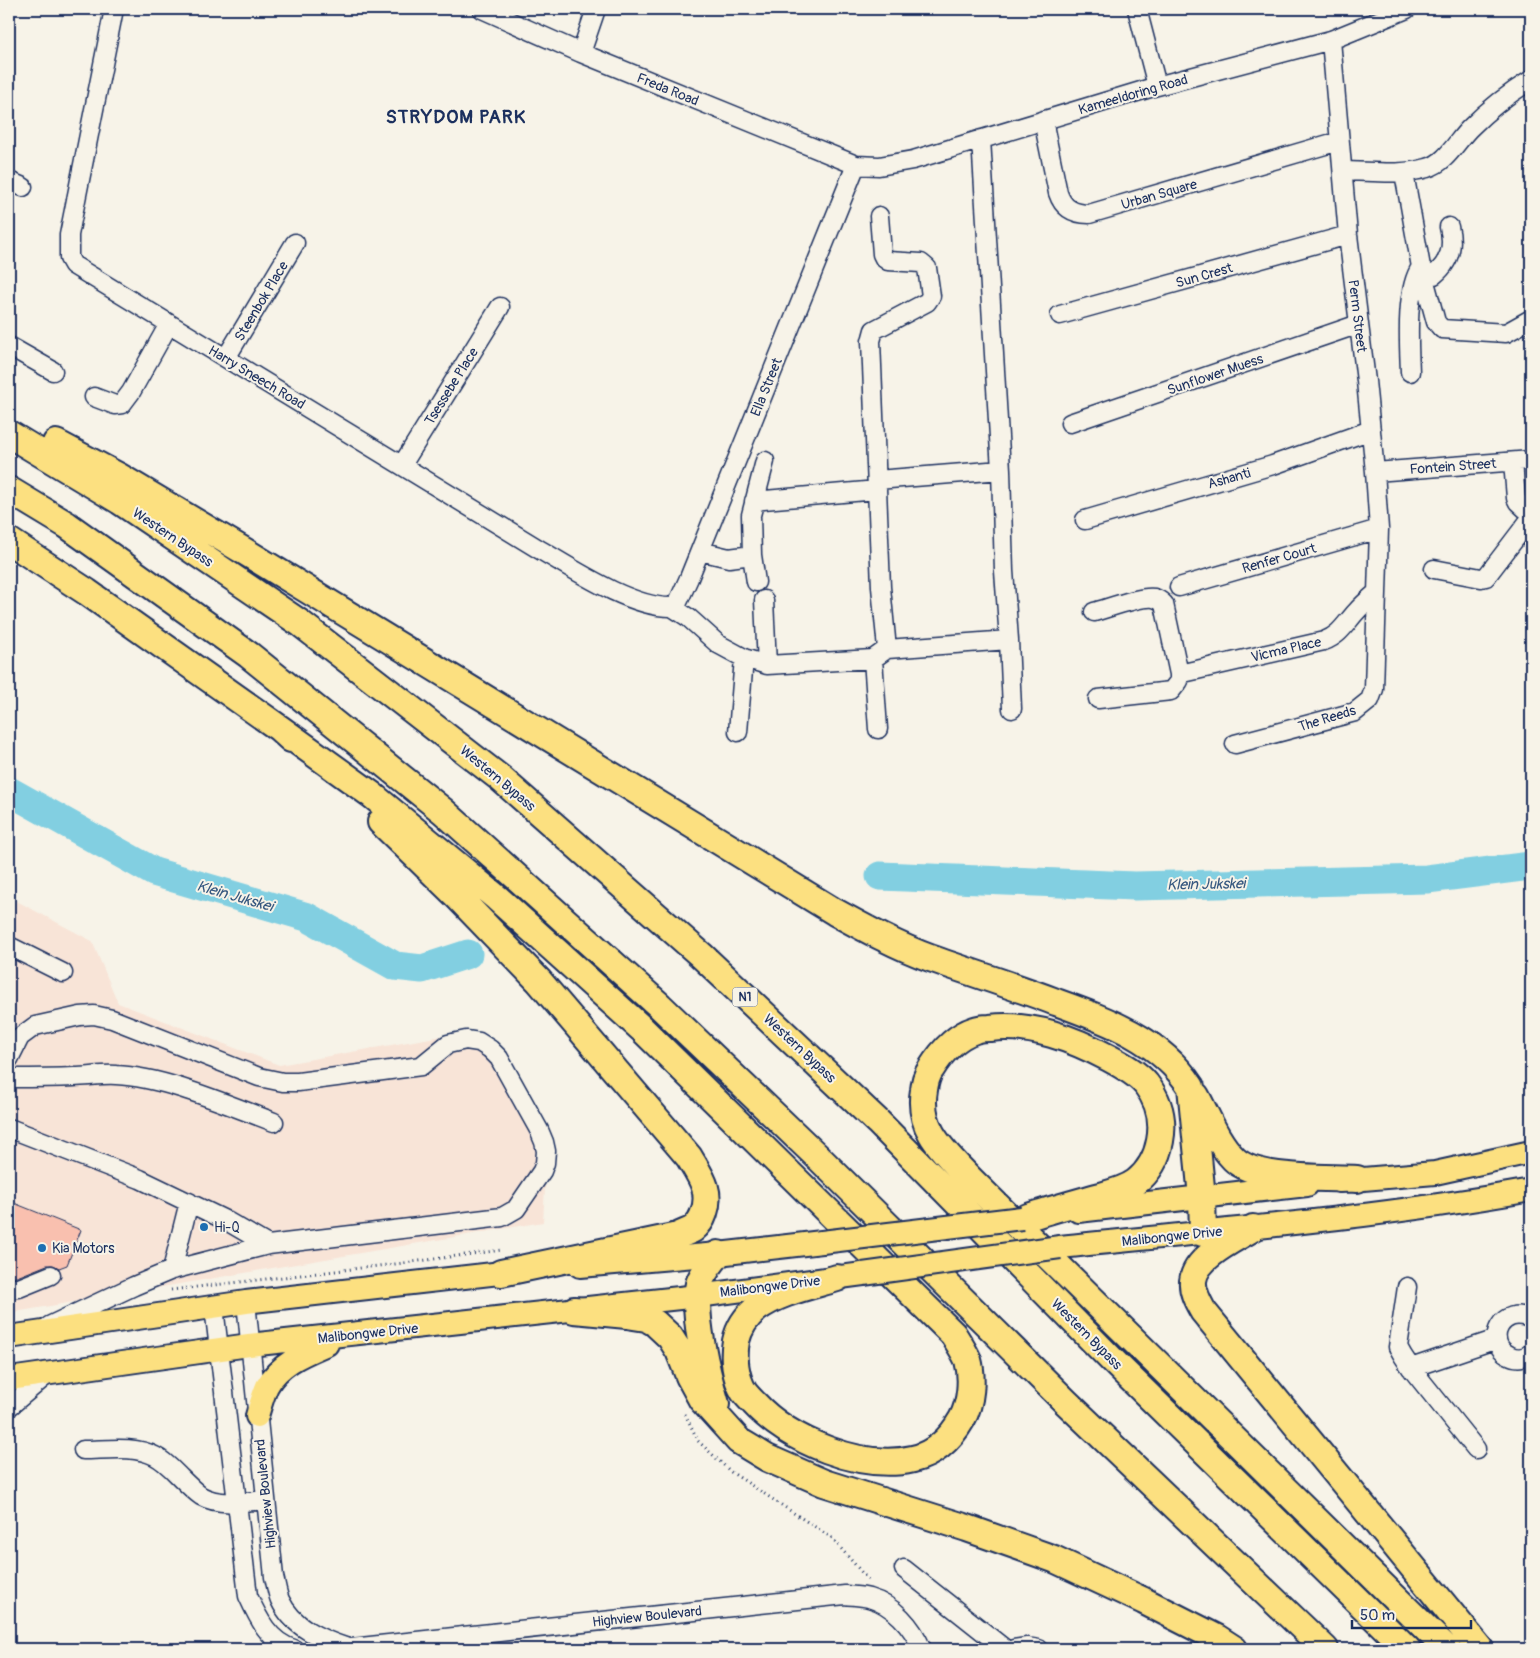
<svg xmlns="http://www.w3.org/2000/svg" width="1540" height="1658" font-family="Pangolin,sans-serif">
<rect width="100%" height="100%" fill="#f7f3e8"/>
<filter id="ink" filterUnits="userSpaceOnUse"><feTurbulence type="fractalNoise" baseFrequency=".02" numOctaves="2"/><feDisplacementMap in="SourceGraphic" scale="10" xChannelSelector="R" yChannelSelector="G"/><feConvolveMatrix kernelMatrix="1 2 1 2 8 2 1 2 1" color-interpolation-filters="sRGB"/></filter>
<g filter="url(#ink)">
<path fill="#f8e4d7" d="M9,897L92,941L118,1003L279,1065L464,1032L492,1055L547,1153L543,1222L9,1313Z"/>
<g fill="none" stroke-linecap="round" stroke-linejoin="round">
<path stroke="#82cfe1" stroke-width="29" d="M9,791L154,872L307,917L395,966L422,969L468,954
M880,876L1135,886L1427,879L1531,866"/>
</g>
<path fill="#f9c0af" stroke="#1b2f5e" d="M9,1201L81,1230L67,1265L59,1268L53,1265H47L17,1277H9Z"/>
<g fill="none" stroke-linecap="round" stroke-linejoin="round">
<g stroke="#1b2f5e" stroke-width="21">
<path id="minor" d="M114,9L69,235V258L73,265L537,548C573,569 631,608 672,607
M482,9L581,53L856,165L879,166L913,160L1157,86L1331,40L1407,9
M1137,9L1157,86
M581,53L596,9
M1043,120L1058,193C1063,208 1073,214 1089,214L1339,141
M1343,171C1370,171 1400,176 1427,168C1447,163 1457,140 1471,127C1489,109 1510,93 1531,80
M1404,173L1421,267L1436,322L1442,329L1506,333L1531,319
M9,181L23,187
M879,216L882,254L884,258L888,261L921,263L927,268L931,296L927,302L874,330L871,341L881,587L887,649
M1060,315L1348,235
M9,346L53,371
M226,358L295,243
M1410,372C1409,344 1405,290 1421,267L1428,274L1434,275C1450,262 1454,247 1449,227
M94,397L115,405L122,404L131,392L169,324
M1070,423L1359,324
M1513,462L1516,498L1518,502L1531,514
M402,465L500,307
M1375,472L1531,460
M877,480L1001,470
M754,501L877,490
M1085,520L1273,465L1371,430
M700,551L729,558L752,555
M1434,569L1481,578L1486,577L1531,518
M756,582L752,555L751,515L765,461
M1179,587L1379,529
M764,600L767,665
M672,607L689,618L718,644L744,658L767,665L873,659L887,649L1009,640L1004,571L1001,470L981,139
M672,607L679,600L689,578L856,165
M1094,612C1109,608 1140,596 1154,598C1158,599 1161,601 1164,604L1179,674V681L1171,691L1098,699
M1009,640L1012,709
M873,659L878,729
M1179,674L1324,641C1340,635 1345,624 1356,612C1362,605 1369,599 1376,593
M738,732L744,658
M1235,744L1355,712L1370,700L1374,689L1379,529L1375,472L1366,381L1348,235L1331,40
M9,946L63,973
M9,1059L20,1037L35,1026L80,1016L94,1015L112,1019L259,1077L283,1082H298L421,1066L448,1044L466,1040L479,1042L490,1049L499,1058L539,1130L544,1142L546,1151L545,1163L542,1171L516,1209L502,1217L268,1245L225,1220L140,1179L9,1128
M9,1078C31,1078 52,1078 74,1077C88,1077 102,1074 116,1075C165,1077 228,1105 274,1122
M172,1270L189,1202
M1407,1287L1398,1347L1403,1356L1411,1368L1476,1449
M9,1288H19L51,1275
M246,1302L274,1577C276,1584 277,1593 280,1600C293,1628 321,1639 348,1648
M214,1307L248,1596C258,1618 269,1642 294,1649
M1531,1319C1502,1304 1483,1342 1509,1355C1516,1359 1525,1358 1531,1353
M49,1326L134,1286L172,1270L268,1245
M1411,1368L1497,1339
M9,1407L48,1374
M83,1450C106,1450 134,1445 155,1456C165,1461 173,1470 181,1478C187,1484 194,1491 201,1496C219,1506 245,1502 265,1500
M904,1569L1005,1649
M342,1649L845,1595C852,1596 861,1596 869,1598C894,1605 912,1626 922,1649
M1014,1649L1027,1647L1039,1649"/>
</g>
<g stroke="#1b2f5e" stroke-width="26">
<path id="major" d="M1339,1181L1435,1173L1531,1152
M1078,1211L1307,1185
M1060,1247C1217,1231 1375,1218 1531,1190
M580,1266L718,1254L822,1242
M9,1337L246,1302L518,1271
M9,1379L249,1345L698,1296L863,1274
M257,1416C260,1406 263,1395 267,1386C280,1363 304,1354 327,1344"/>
</g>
<g stroke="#1b2f5e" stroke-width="30">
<path id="highway" d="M9,434L120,501L300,623L500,778L701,955L878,1122L1117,1365L1407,1649
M56,443L118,476L244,551L835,912C866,929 897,946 930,958C972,973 1014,986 1056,1002C1106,1020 1160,1039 1191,1087L1202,1197L1203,1233
M9,490L67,525L249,655L443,811L660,1006L821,1160L1066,1402L1325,1649
M9,541L87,592L279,728L291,739
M279,728L372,795L497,898L642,1029L953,1334C958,1342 964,1351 968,1360C973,1378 971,1403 962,1419C951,1438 935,1454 913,1459C862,1471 789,1441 754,1403C751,1400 747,1396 744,1392C735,1377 733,1357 736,1341C739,1328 746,1317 756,1309C779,1292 811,1286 837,1278
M381,822L456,895L539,981L689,1157C700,1176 712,1190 704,1213C702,1219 698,1225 693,1229C688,1232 683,1233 678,1236L501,1273
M1196,1096C1207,1116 1217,1142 1234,1159C1256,1181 1326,1177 1357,1179
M1028,1217C1050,1210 1072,1204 1093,1198C1107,1194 1124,1191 1136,1182C1150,1171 1157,1157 1160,1141C1164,1120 1159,1101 1146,1084C1137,1073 1122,1065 1109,1058C1073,1039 1032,1023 990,1028C986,1028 980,1028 975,1030C956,1036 941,1053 931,1069C926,1076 925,1082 924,1090C917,1130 945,1152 970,1179L1447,1649
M1253,1228C1235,1239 1195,1257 1193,1281C1192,1292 1198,1302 1203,1311L1480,1649
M574,1310L627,1315L646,1318L655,1323L670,1337L679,1351L689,1376L702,1400L739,1441L767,1458L824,1483L967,1528L1054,1559L1144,1601L1217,1638L1234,1649
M716,1404C707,1374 692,1314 699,1284C702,1273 711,1264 718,1254"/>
</g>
<path stroke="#1b2f5e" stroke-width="3" stroke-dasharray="1 4" stroke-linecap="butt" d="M171,1290L404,1263L502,1250
M685,1414L698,1441L731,1472L832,1538L870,1582"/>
<use href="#minor" stroke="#f7f3e8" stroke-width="18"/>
<use href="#major" stroke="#fce080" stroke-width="22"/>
<use href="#highway" stroke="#fce080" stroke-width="26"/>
<g stroke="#1b2f5e" stroke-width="26" stroke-linecap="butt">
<path id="major-bridge" d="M822,1242L1022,1218
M863,1274L1060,1247"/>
</g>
<use href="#major-bridge" stroke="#fce080" stroke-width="22"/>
</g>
</g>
<g fill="#1f6fb2" stroke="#f7f3e8" stroke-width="2">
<circle cx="204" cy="1227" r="5"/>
<circle cx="42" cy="1248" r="5"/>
</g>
<g text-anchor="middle" stroke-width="4" stroke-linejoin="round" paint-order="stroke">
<rect fill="#f7f3e8" stroke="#5d6a87" stroke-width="1" x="732.5" y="987.5" width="25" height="19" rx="4"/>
<g font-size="12" font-weight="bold" fill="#1b2f5e">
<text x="745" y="1001">N1</text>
</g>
<g font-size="14" fill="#1b2f5e" stroke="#f7f3e8">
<text transform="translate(668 89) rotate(22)" y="5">Freda Road</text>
<text transform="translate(1133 94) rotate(-16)" y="5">Kameeldoring Road</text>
<text transform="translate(1159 194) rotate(-16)" y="5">Urban Square</text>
<text transform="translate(1204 275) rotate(-16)" y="5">Sun Crest</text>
<text transform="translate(261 301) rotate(-59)" y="5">Steenbok Place</text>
<text transform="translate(1358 316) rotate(83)" y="5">Perm Street</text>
<text transform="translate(1215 374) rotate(-19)" y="5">Sunflower Muess</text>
<text transform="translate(257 377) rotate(31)" y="5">Harry Sneech Road</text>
<text transform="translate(451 386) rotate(-58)" y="5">Tsessebe Place</text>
<text transform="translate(766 387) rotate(-68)" y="5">Ella Street</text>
<text transform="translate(1453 466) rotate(-4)" y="5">Fontein Street</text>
<text transform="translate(1229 478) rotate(-16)" y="5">Ashanti</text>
<text transform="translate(173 537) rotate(34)" y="5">Western Bypass</text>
<text transform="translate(1279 558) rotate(-16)" y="5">Renfer Court</text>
<text transform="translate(1286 649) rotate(-13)" y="5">Vicma Place</text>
<text transform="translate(1327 718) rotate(-17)" y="5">The Reeds</text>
<text transform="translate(498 778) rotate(40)" y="5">Western Bypass</text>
<text transform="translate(800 1048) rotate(43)" y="5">Western Bypass</text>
<text transform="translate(1172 1236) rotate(-6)" y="5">Malibongwe Drive</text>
<text transform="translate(770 1286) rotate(-7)" y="5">Malibongwe Drive</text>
<text transform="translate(368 1333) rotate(-6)" y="5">Malibongwe Drive</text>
<text transform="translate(1087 1334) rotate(45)" y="5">Western Bypass</text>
<text transform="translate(265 1494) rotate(-96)" y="5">Highview Boulevard</text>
<text transform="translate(647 1616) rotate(-6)" y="5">Highview Boulevard</text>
</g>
<g font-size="14" fill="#1b2f5e" stroke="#f7f3e8" text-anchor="start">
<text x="214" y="1232">Hi-Q</text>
<text x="52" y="1253">Kia Motors</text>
</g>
<g font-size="15" font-style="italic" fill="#35577f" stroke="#f7f3e8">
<text transform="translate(1206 884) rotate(-1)" y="5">Klein Jukskei</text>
<text transform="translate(235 896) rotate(16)" y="5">Klein Jukskei</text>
</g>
<g font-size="19" font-weight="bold" letter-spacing="1" fill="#1b2f5e" stroke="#f7f3e8">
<text x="456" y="123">STRYDOM PARK</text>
</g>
</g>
<rect width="1540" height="1658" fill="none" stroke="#f7f3e8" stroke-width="30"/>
<rect x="15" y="15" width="1510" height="1628" fill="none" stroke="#1b2f5e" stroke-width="2" filter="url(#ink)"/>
<path d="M1352 1620v8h119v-8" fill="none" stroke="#1b2f5e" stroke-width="2.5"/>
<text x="1360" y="1620" font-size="15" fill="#1b2f5e" stroke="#f7f3e8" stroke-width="4" paint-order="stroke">50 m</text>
</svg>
